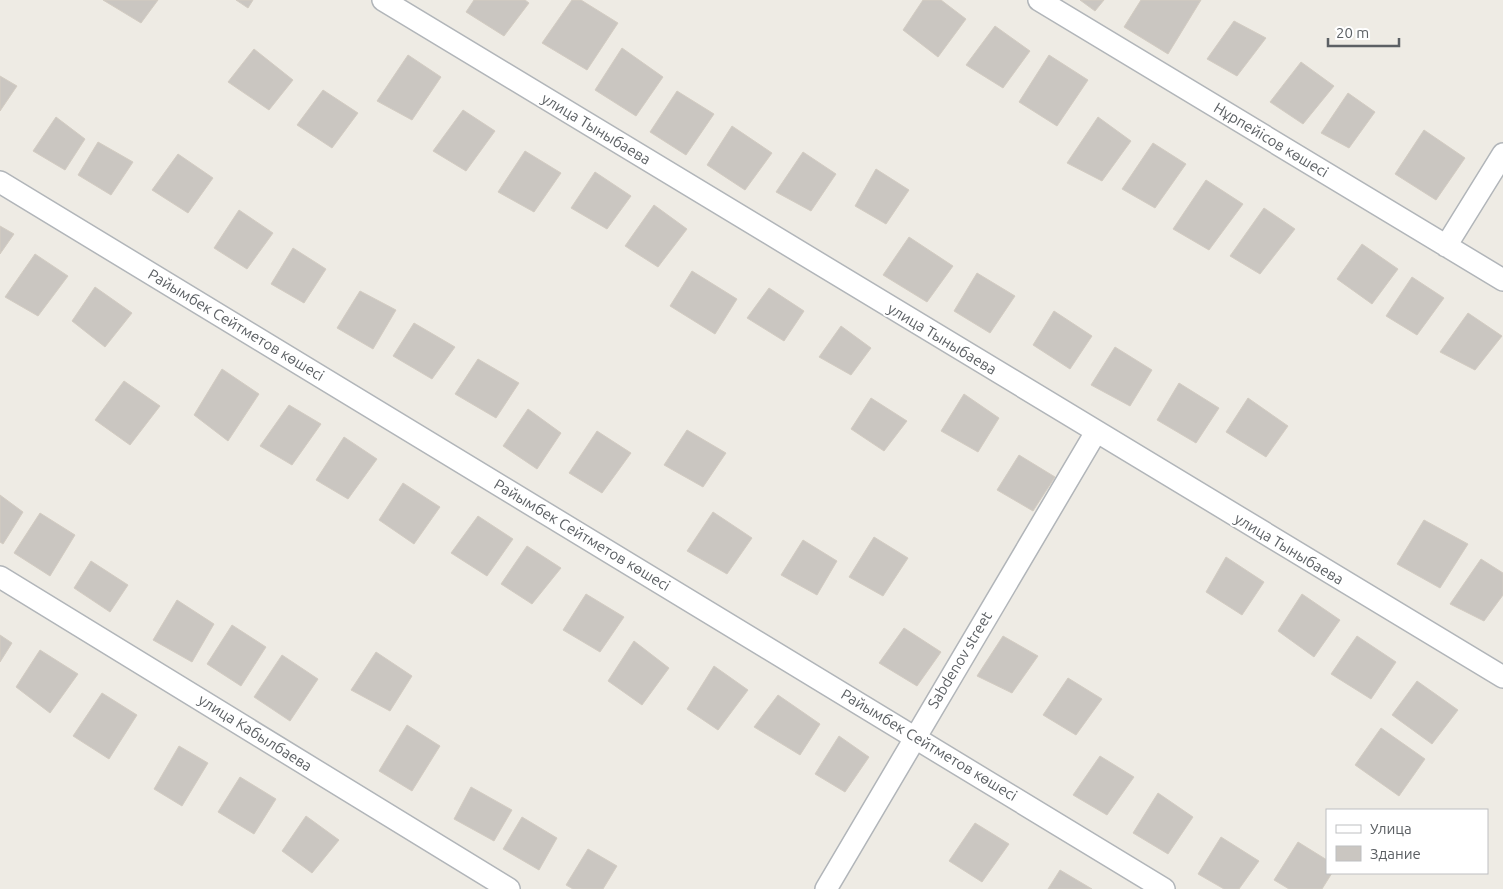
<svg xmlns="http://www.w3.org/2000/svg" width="1503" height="889" font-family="Ubuntu,sans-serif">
<rect width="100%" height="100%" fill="#eeebe4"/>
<path fill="#cac6c1" stroke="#d3ccc2" d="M103,0H158L141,23Z
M236,0H253L248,8Z
M474,0H525L529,3L504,36L466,12Z
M572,0H581L618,23L587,70L542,43Z
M923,0H941L966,19L938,57L903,30Z
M1080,0H1104L1095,11Z
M1141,0H1201L1168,54L1124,27Z
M1234,21L1266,38L1237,76L1207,59Z
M995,26L1030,51L1003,88L966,65Z
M622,48L663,77L636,116L595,90Z
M254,49L293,80L269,110L228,82Z
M408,55L441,77L412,120L377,101Z
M1049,55L1088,80L1057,126L1019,102Z
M1301,62L1334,86L1303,124L1270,102Z
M0,76L17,86L0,111Z
M323,90L358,113L332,148L297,125Z
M677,91L714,114L686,155L650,132Z
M1348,93L1375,112L1349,148L1321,133Z
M463,110L495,131L466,171L433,151Z
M56,117L85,139L65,170L33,151Z
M1098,117L1131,141L1102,181L1067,163Z
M732,126L772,153L745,190L707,165Z
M1424,130L1465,158L1436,200L1395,174Z
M98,142L133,162L111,195L78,175Z
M1153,143L1186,164L1155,208L1122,189Z
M525,151L561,173L534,212L498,192Z
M803,152L836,174L811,211L776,192Z
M178,154L213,178L188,213L152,190Z
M876,169L909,190L886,224L855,206Z
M595,172L631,196L607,229L571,208Z
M1206,180L1243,204L1209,250L1173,229Z
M654,205L687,229L658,267L625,246Z
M1264,208L1295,229L1260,274L1230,256Z
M239,210L273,233L247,269L214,248Z
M0,226L14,234L0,254Z
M909,237L953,266L927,302L883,275Z
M1362,244L1398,269L1372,304L1337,279Z
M293,248L326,269L304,303L271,284Z
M35,254L68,276L38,316L5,297Z
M692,271L737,299L715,334L670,306Z
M977,273L1015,296L990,333L954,311Z
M1412,277L1444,298L1417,335L1386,316Z
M95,287L132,313L105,347L72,321Z
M769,288L804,311L784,341L747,318Z
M360,291L396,310L373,349L337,328Z
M1054,311L1092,336L1070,369L1033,345Z
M1468,313L1502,336L1475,370L1440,352Z
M414,323L455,347L432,379L393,356Z
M841,326L871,348L851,375L819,357Z
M1115,347L1152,370L1130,406L1091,385Z
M478,359L519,383L496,418L455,394Z
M222,369L259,394L228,441L194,415Z
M124,381L160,406L130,445L95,420Z
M1179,383L1219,408L1196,443L1157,420Z
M964,394L999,418L978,452L941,431Z
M871,398L907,421L884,451L851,429Z
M1248,398L1288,426L1266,457L1226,432Z
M289,405L321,424L292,465L260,446Z
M528,409L561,433L537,469L503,446Z
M687,430L726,453L703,487L664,465Z
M597,431L631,453L602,493L569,473Z
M344,437L377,459L348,499L316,480Z
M1019,455L1055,477L1033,511L997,490Z
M403,483L440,507L414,544L379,520Z
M0,495L23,512L3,544L0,542Z
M713,512L752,538L727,574L687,551Z
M40,513L75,535L50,576L14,553Z
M478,516L513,539L487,576L451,553Z
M1424,520L1468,544L1440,588L1397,564Z
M874,537L908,558L883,596L849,577Z
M803,540L837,561L817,595L781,575Z
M527,546L561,568L532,604L501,584Z
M1226,557L1264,582L1242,615L1206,592Z
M1481,559L1503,573V595L1484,621L1450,604Z
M91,561L128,585L110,612L74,588Z
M586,594L624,617L600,652L563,630Z
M1302,594L1340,620L1314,657L1278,631Z
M177,600L214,624L192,662L153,640Z
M232,625L266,647L241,686L207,664Z
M904,628L941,652L917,686L879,663Z
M0,635L12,643L0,662Z
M1003,636L1038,656L1012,693L977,676Z
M1357,636L1396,662L1371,699L1331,674Z
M634,641L669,668L642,705L608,681Z
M40,650L78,674L50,713L16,687Z
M376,652L412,676L390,711L351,690Z
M282,655L318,679L290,721L254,697Z
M714,666L748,690L718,730L687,709Z
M1068,678L1102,699L1076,735L1043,715Z
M1417,681L1458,710L1432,744L1392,715Z
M102,693L137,715L109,759L73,736Z
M778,695L820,724L800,755L754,727Z
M407,725L440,746L412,791L379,771Z
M1381,728L1425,759L1399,796L1355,765Z
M839,736L869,757L845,792L815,774Z
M179,746L208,763L182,806L154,789Z
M1100,756L1134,777L1107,815L1073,795Z
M240,777L276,799L254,834L218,812Z
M471,787L512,810L494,841L454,819Z
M1158,793L1193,817L1168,854L1133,833Z
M306,816L339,840L312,873L282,851Z
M522,817L557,838L539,870L503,849Z
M975,823L1009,844L982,882L949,861Z
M1221,837L1259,861L1239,889H1224L1198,874Z
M1298,842L1327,860V873H1332L1322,889H1289L1274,880Z
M588,849L617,866L603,889H573L566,885Z
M1060,870L1092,889H1048Z"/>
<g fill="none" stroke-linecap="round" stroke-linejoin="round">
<g stroke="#b1b5b9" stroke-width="24">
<path id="minor" d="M383,0L1503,677
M1039,0L1503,280
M0,182L1164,889
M1446,246L1503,154
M0,577L509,889
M826,889L1096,432"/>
</g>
<use href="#minor" stroke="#fff" stroke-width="21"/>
</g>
<g text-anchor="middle" stroke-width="4" stroke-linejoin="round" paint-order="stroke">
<g font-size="15" fill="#5c6064" stroke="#fff">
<text transform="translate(596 129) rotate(31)" y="5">улица Тыныбаева</text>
<text transform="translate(1271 140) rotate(31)" y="5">Нұрпейісов көшесі</text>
<text transform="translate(236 325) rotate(31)" y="5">Райымбек Сейтметов көшесі</text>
<text transform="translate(942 339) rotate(31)" y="5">улица Тыныбаева</text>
<text transform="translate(582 535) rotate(31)" y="5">Райымбек Сейтметов көшесі</text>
<text transform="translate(1289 549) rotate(31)" y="5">улица Тыныбаева</text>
<text transform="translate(960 660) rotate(-59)" y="5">Sabdenov street</text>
<text transform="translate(255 733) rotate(32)" y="5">улица Кабылбаева</text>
<text transform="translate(929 745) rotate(31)" y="5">Райымбек Сейтметов көшесі</text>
</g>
</g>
<rect x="1326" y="809" width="162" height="65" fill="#ffffff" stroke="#bebfc1"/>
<rect x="1336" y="825" width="25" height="8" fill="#ffffff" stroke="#bebfc1"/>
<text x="1370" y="834" font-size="15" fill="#5c6064">Улица</text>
<rect x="1336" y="846" width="25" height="15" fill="#cac6c1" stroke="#bebfc1"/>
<text x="1370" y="859" font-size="15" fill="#5c6064">Здание</text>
<path d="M1328 38v8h71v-8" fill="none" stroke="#5c6064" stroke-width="2.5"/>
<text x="1336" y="38" font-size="15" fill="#5c6064" stroke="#ffffff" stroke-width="4" paint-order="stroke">20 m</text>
</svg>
